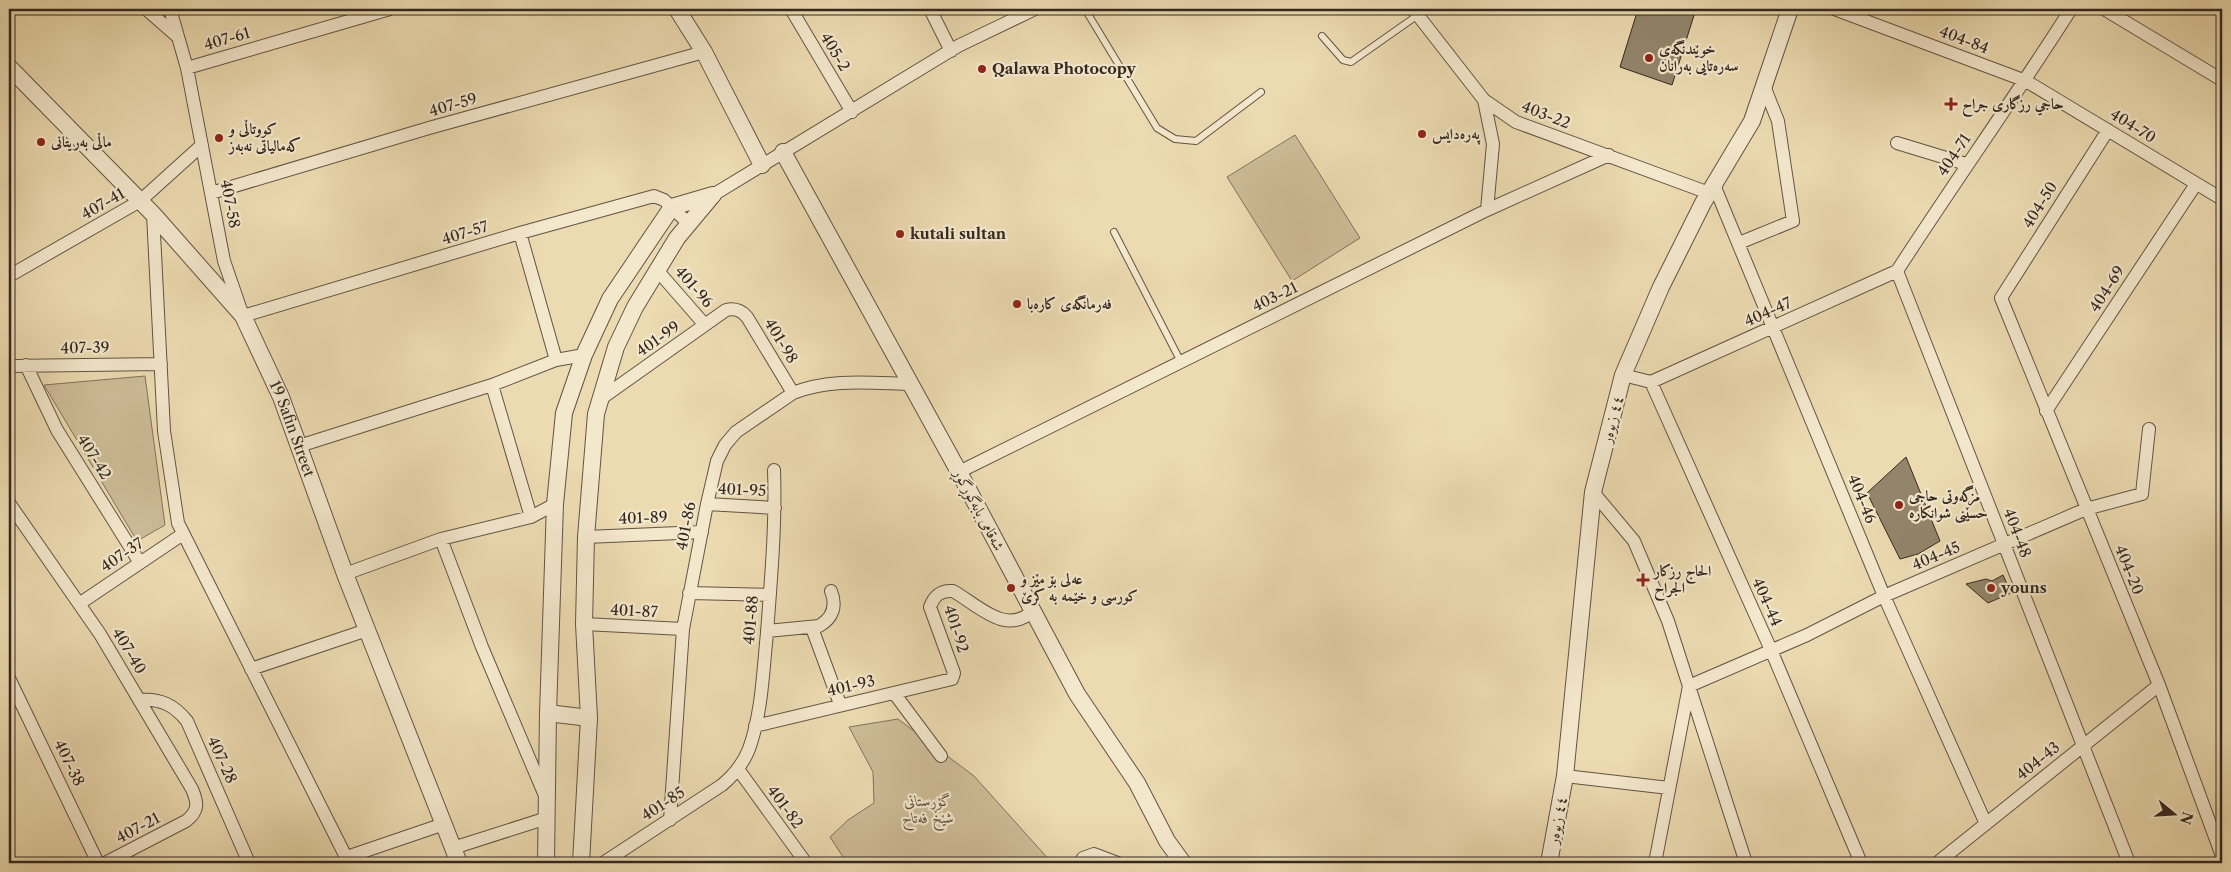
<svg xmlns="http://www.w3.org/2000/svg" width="2231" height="872" font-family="'Libre Caslon Text',Amiri,serif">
<rect width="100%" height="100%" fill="#ecdab0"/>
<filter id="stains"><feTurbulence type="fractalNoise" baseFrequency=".004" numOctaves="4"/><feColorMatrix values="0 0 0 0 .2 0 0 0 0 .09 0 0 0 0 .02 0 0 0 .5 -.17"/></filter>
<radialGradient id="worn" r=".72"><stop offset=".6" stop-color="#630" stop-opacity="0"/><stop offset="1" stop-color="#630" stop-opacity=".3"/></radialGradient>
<path fill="#cdbc98" stroke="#80725c" d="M1295,135L1360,238L1292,281L1227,177Z
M145,376L165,525L137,541L44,385Z
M898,719L974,776L1052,863H847L830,837L848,820L874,803L873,772L849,727Z"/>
<path fill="#93856b" stroke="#332820" d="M1638,9H1661L1676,13L1677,9H1696L1672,85L1620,67Z
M1906,457L1940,541L1918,554L1900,559L1867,493Z
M2003,575L2011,593L1988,603L1966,584L1986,579L1992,581Z"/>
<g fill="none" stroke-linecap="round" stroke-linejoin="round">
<g stroke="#615444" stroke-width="8">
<path id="service" d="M1085,9L1157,128L1175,139L1196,141L1261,92
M1322,36L1343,60L1351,62L1418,15
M1114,232L1181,362"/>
</g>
<g stroke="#615444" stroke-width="14">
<path id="minor" d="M146,9L178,37
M170,9L187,68L224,261L243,316L520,233L654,196L664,200L688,223
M791,9L852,112
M930,9L951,51
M1413,9L1484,100L1516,122L1709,193
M1834,9L2026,81L2222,199
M2104,9L2222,80
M187,68L390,9
M1484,100L1493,144L1487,210
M2108,130L2001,298L2159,685L2222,856
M1897,143L1966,164
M1714,185L1884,596L1986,824
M211,193L429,128L704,52
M713,195L958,46L1035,9
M153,214L164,431L178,523L349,863
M520,233L556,360
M1739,243L1793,221L1778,121L1764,86
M657,270L705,325
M1897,271L2129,863
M1897,271C1954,183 2015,97 2071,9
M9,276L140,201L202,145
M26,365L57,430L140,563
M9,366L161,364
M1623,375L1651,382L1771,650L1861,863
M1651,382L1897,271
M492,385L531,517
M599,400L726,310C735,308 741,310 747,317L793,393
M2046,411L2196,184
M299,446L492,385L556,360L584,355
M959,472L1487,210L1609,155
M1593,492L1634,541L1668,621L1746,863
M9,503L100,634L192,789C198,803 199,811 186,821L105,863
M707,504L775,508
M586,537L702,532
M441,539L482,647L546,798
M345,574L441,539L531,517L555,504
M689,593L770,595
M79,604L183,534
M584,624L683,629
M812,628L840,704
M767,631L819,626C833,618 837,606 831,591
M251,669L367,630
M9,678L98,863
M894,693L941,756
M140,700C160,698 174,705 187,721L249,863
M755,726L952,679L954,673L930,607C934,596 940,590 953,591C978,605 1006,637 1034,610
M738,769L806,863
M1565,776L1669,788
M670,820L683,629L707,504L717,461L725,445L736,432L793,393C830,378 871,383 910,384
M453,848L547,818
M347,857L444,824
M603,863L722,785C734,775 743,764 749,749C762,713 763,671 767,633C771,578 776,525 774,470
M1080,863L1083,858L1094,854L1118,863
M1655,863L1689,686L1807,635L1884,596L2086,509L2142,494L2149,429
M1937,863L2159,685"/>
</g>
<g stroke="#615444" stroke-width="18">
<g id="tertiary">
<path d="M677,9L704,52L762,165"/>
<path id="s1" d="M9,67L153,214L243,316L281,397L345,574L459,863"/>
<path d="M783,152L959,472L1077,694L1137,783L1167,841L1183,863"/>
<path d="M548,713L589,718"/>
<path d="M546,863L548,713L555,504L564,413L584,355L610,299L649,241L672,207L713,195"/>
<path d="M581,863L589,718L584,624L586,537L596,414L616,347L635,307L677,238L712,196"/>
<path d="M1549,863L1565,776L1593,492L1623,375L1661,287L1703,203L1752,121L1790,9"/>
</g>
</g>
<use href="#service" stroke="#f3e7cc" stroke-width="6"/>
<use href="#minor" stroke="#f3e7cc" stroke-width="12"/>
<use href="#tertiary" stroke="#f3e7cc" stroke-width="16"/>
</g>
<g fill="#8f2418" stroke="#f3e7cc" stroke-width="2">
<circle cx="1649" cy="58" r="5"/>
<circle cx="982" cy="69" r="5"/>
<path d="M1948.5 96.5h5v5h5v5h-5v5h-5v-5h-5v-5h5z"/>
<circle cx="1422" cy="134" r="5"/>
<circle cx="219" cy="138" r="5"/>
<circle cx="41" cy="142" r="5"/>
<circle cx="900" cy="234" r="5"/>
<circle cx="1017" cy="304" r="5"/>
<circle cx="1899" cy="505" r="5"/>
<path d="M1640.5 572.5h5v5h5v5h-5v5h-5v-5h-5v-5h5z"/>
<circle cx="1011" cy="588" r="5"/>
<circle cx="1991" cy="588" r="5"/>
</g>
<g text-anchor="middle" stroke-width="4.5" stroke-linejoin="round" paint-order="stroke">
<g font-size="15" fill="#332820" stroke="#f3e7cc">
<text transform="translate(227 39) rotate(-16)" y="5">407-61</text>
<text transform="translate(1964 40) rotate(21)" y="5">404-84</text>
<text transform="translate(835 52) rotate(59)" y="5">405-2</text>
<text transform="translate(453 105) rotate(-16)" y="5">407-59</text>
<text transform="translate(1546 115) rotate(21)" y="5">403-22</text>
<text transform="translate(2133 126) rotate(32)" y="5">404-70</text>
<text transform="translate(1954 155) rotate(-56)" y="5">404-71</text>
<text transform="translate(103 204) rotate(-30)" y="5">407-41</text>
<text transform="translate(230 204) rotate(79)" y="5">407-58</text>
<text transform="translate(2040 205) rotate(-58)" y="5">404-50</text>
<text transform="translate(465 233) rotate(-17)" y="5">407-57</text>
<text transform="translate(694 287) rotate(49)" y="5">401-96</text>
<text transform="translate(2107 289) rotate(-57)" y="5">404-69</text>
<text transform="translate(1275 297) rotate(-26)" y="5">403-21</text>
<text transform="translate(1768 312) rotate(-24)" y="5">404-47</text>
<text transform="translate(658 339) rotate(-35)" y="5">401-99</text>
<text transform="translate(781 341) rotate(59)" y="5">401-98</text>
<text transform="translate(85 348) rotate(-1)" y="5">407-39</text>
<text transform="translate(1612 419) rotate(-76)" y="5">٤٤ زیوەر</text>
<text dy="5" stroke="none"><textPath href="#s1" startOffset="465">19 Safin Street</textPath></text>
<text transform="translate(94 457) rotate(58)" y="5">407-42</text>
<text transform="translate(742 490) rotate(3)" y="5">401-95</text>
<text transform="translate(1862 499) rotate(68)" y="5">404-46</text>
<text transform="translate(979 510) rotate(62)" y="5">شەقامی بابەگوڕگوڕ</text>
<text transform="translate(643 518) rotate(-2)" y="5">401-89</text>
<text transform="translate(686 526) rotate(-79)" y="5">401-86</text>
<text transform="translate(2017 533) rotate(69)" y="5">404-48</text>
<text transform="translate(122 555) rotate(-34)" y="5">407-37</text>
<text transform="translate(1936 556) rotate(-23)" y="5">404-45</text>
<text transform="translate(2129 570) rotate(68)" y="5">404-20</text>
<text transform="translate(1767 602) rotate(66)" y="5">404-44</text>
<text transform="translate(634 611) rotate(3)" y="5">401-87</text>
<text transform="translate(751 620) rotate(-85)" y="5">401-88</text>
<text transform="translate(956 629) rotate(72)" y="5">401-92</text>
<text transform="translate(129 651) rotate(59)" y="5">407-40</text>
<text transform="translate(851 686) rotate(-13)" y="5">401-93</text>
<text transform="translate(222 760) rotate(66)" y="5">407-28</text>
<text transform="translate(2038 761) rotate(-39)" y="5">404-43</text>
<text transform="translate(69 763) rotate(64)" y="5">407-38</text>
<text transform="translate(663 804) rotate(-33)" y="5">401-85</text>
<text transform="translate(785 807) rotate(54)" y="5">401-82</text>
<text transform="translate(1557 820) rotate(-80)" y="5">٤٤ زیوەر</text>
<text transform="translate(138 828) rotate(-28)" y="5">407-21</text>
</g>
<g font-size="15" font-weight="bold" fill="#332820" stroke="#f3e7cc" text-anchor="start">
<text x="1659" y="54">خوێندنگەی<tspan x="1659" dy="17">سەرەتایی بەرانان</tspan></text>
<text x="992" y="74">Qalawa Photocopy</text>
<text x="1962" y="109">حاجي رزگارى جراح</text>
<text x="229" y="134">کووتاڵی و<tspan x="229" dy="17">کەمالیاتی نەبەز</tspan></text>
<text x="1432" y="139">پەرەدایس</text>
<text x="51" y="147">ماڵی بەریتانی</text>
<text x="910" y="239">kutali sultan</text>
<text x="1027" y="309">فەرمانگەی کارەبا</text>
<text x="1909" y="501">مزگەوتی حاجی<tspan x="1909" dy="17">حسێنی شوانکارە</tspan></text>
<text x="1654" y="576">الحاج رزكار<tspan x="1654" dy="17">الجراح</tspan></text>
<text x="1021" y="584">عەلی بۆ مێز و<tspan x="1021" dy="17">کورسی و خێمە بە کرێ</tspan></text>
<text x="2001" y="593">youns</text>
</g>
<g font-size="15" font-style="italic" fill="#5a4d3e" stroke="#f3e7cc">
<text x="928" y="806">گۆڕستانی<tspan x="928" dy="17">شێخ فەتاح</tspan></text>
</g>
</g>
<rect width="2231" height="872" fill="none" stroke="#ecdab0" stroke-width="30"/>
<rect x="10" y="10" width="2211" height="852" fill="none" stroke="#332820" stroke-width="2.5"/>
<rect x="15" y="15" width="2201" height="842" fill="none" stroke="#332820"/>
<g transform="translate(2174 814) rotate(108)" stroke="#f3e7cc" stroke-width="4" paint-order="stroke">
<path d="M0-4L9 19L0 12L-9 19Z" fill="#332820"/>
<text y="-8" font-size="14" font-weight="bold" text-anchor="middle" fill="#332820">N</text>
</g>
<rect width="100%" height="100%" filter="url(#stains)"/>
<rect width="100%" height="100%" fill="url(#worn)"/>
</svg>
